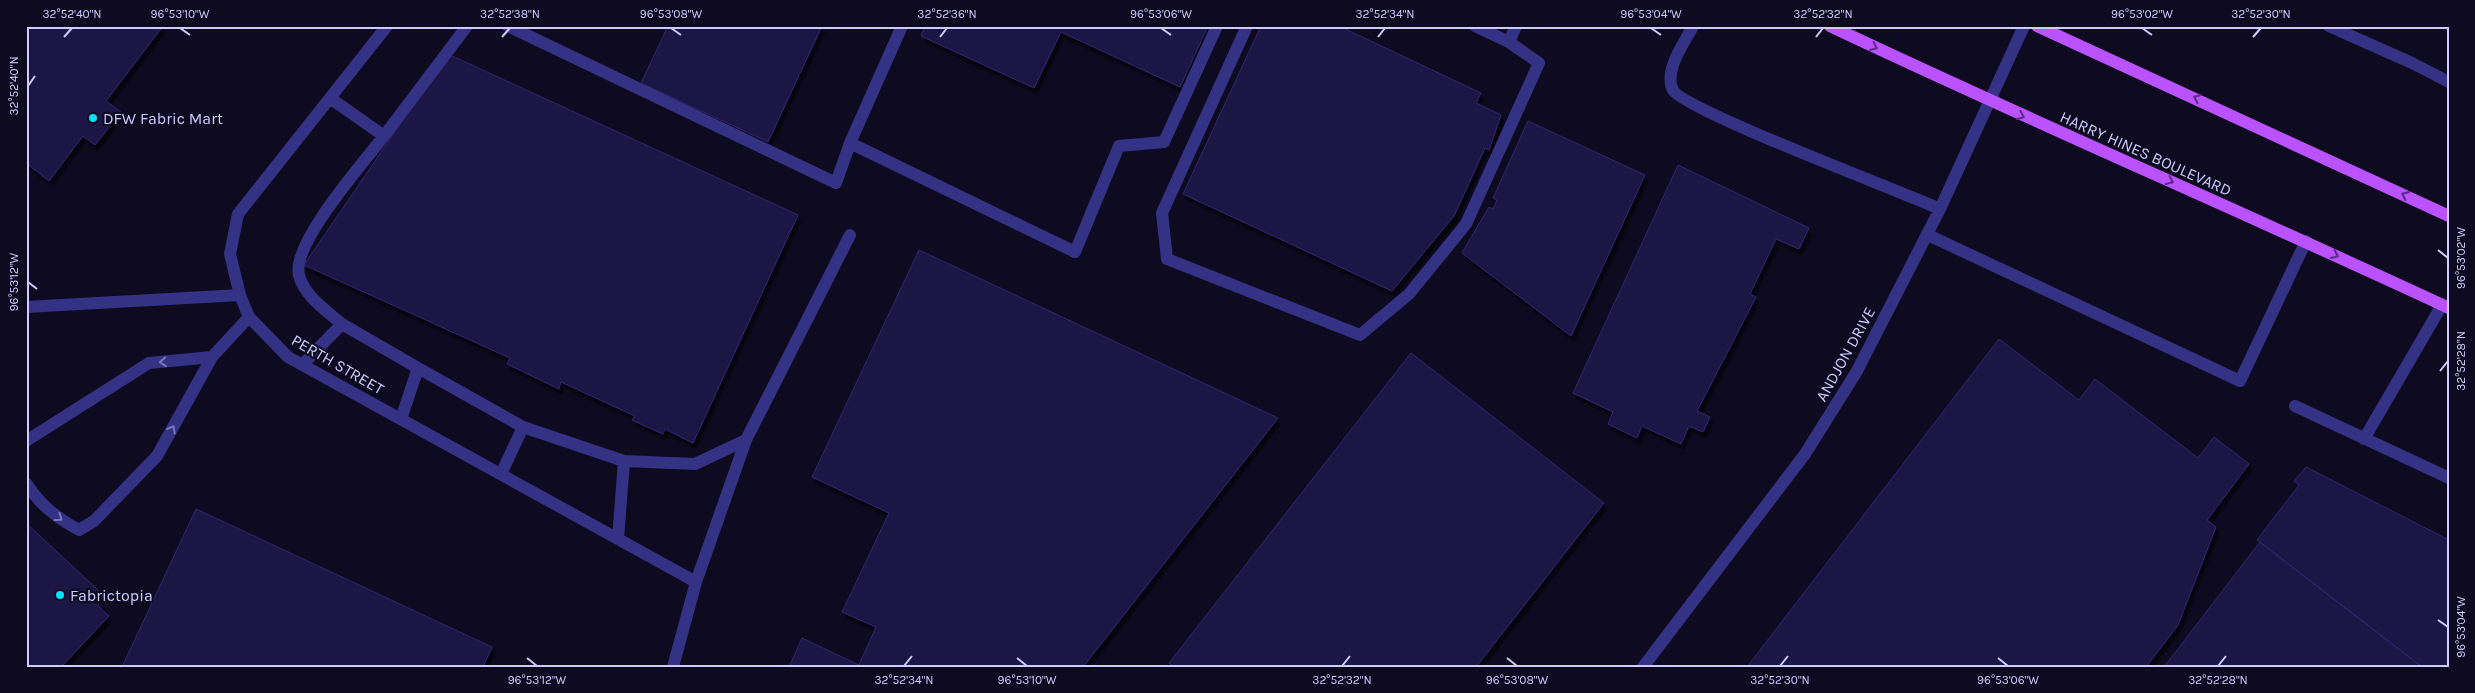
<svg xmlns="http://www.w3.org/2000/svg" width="2475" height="693" font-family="Karla,sans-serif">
<defs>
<filter id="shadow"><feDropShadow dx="3" dy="5.5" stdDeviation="1" flood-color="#0009"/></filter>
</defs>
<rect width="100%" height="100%" fill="#0e0b21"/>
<path fill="#1e1644" stroke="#332572" filter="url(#shadow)" d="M26,26H163L106,101L121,112L95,145L83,136L49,181L26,163Z
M668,26H822L768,142L641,83Z
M925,26H1208L1180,87L1061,32L1034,88L921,36Z
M1261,26H1339L1481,93L1476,103L1501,115L1489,150L1485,148L1454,216L1392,291L1183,194Z
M448,54L798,215L693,443L665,429L663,434L632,420L635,416L561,382L559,389L507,364L510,358L304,265Z
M1528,121L1645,175L1571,336L1462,253L1489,207L1493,209L1497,200L1493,198Z
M1678,165L1809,228L1799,249L1776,239L1750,294L1756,297L1697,411L1710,417L1703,432L1689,426L1681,444L1642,426L1637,438L1608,424L1613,412L1573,393Z
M919,250L1278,418L1083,667H789L802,638L859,665L876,627L842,612L889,513L812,477Z
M1999,339L2079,400L2095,379L2198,458L2214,437L2249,464L2207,520L2216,527L2178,625L2146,667H1747Z
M1411,353L1604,503L1476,667H1173L1169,663Z
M2306,467L2449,540V667H2422L2257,540L2299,485L2294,481Z
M196,509L492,647L483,667H122Z
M26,523L99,591L90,599L109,616L61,667H26Z
M2260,542L2422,667H2164Z"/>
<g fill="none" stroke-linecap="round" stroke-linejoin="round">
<path stroke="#343284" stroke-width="12" d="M387,26L238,214L230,254L240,295L249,317L288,357L696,582
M508,26L836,183L850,143L902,26
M1247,26L1162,213L1167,259L1360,335L1409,294L1466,224L1539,63L1509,42L1475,26
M1693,26C1685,42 1663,71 1673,90C1684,110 1903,192 1940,209
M2329,26L2412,63L2449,82
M1509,42L1516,26
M330,98L384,136L467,26
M850,143L1075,252L1119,146L1164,142L1217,26
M1928,235L2240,381L2306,241
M26,307L240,295
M342,324C327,311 304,296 299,275C291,244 364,162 384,136
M302,365L342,324L418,368L401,419
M418,368L523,427
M2295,406L2449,478
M2364,439L2442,305
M26,441L149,363L212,357
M624,461L695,464L746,440
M501,474L523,427L624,461L618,539
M26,483C40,505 57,518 79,530L94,521L157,456L212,357L249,317
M673,667L696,582L746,440L850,235
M1643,667L1805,454L1857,371L1940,209L2024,26"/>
<path stroke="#bb52ff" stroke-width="12" d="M1830,26C2035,123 2243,212 2449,308
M2037,26L2449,216"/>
</g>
<defs><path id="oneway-chevron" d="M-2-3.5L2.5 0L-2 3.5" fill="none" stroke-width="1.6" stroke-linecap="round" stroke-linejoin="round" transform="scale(1.25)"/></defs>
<g stroke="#5c2b85">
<use href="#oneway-chevron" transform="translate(1874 47) rotate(25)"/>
<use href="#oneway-chevron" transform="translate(2197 98) rotate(-156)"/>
<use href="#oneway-chevron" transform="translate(2021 116) rotate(24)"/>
<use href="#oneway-chevron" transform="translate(2170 181) rotate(24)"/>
<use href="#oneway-chevron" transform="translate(2405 195) rotate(-155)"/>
<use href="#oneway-chevron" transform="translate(2335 255) rotate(25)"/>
</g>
<g stroke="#7a77bb">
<use href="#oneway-chevron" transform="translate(163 362) rotate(175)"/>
<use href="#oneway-chevron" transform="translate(172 429) rotate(-61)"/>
<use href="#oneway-chevron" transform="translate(59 518) rotate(36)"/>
</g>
<path fill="none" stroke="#d0cbff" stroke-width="2" d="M180,28L190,35M671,28L681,35M1161,28L1171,35M1651,28L1661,35M2142,28L2152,35M64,37L72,28M502,37L510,28M940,37L947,28M1378,37L1385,28M1816,37L1823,28M2253,37L2261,28M28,86L35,76M2438,250L2448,258M28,282L37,289M2440,371L2448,361M2438,620L2448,627M527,658L537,666M1017,658L1027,666M1507,658L1517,666M1998,658L2008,666M904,666L912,656M1342,666L1350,656M1780,666L1788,656M2218,666L2226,656"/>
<g fill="#00e2f6" stroke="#0e0b21" stroke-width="2">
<circle cx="93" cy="118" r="5"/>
<circle cx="60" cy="595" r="5"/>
</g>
<g text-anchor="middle" stroke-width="4.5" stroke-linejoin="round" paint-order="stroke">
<g font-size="16" fill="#d0cbff" stroke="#0e0b21" text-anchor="start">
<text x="103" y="124">DFW Fabric Mart</text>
<text x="70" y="601">Fabrictopia</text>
</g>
<g font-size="16" fill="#d0cbff" stroke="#0e0b21">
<text transform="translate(2146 153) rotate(24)" y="6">HARRY HINES BOULEVARD</text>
<text transform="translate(1845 354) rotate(-61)" y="6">ANDJON DRIVE</text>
<text transform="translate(338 364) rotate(30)" y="6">PERTH STREET</text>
</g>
</g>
<rect width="2475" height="693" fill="none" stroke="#0e0b21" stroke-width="55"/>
<rect x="28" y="28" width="2420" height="638" fill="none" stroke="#d0cbff" stroke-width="2"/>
<g font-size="12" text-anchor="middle" fill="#d0cbff">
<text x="72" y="18">32°52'40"N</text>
<text x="180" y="18">96°53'10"W</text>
<text x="510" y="18">32°52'38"N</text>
<text x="671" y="18">96°53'08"W</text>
<text x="947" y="18">32°52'36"N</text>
<text x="1161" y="18">96°53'06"W</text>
<text x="1385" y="18">32°52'34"N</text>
<text x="1651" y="18">96°53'04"W</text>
<text x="1823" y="18">32°52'32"N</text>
<text x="2142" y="18">96°53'02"W</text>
<text x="2261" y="18">32°52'30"N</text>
<text transform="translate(14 86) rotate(-90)" y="4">32°52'40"N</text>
<text transform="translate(2461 258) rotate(-90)" y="4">96°53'02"W</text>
<text transform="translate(14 282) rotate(-90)" y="4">96°53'12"W</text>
<text transform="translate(2461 361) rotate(-90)" y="4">32°52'28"N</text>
<text transform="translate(2461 627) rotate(-90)" y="4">96°53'04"W</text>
<text x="537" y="684">96°53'12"W</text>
<text x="904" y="684">32°52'34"N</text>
<text x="1027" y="684">96°53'10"W</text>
<text x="1342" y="684">32°52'32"N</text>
<text x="1517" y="684">96°53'08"W</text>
<text x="1780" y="684">32°52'30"N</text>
<text x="2008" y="684">96°53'06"W</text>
<text x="2218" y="684">32°52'28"N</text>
</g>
</svg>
